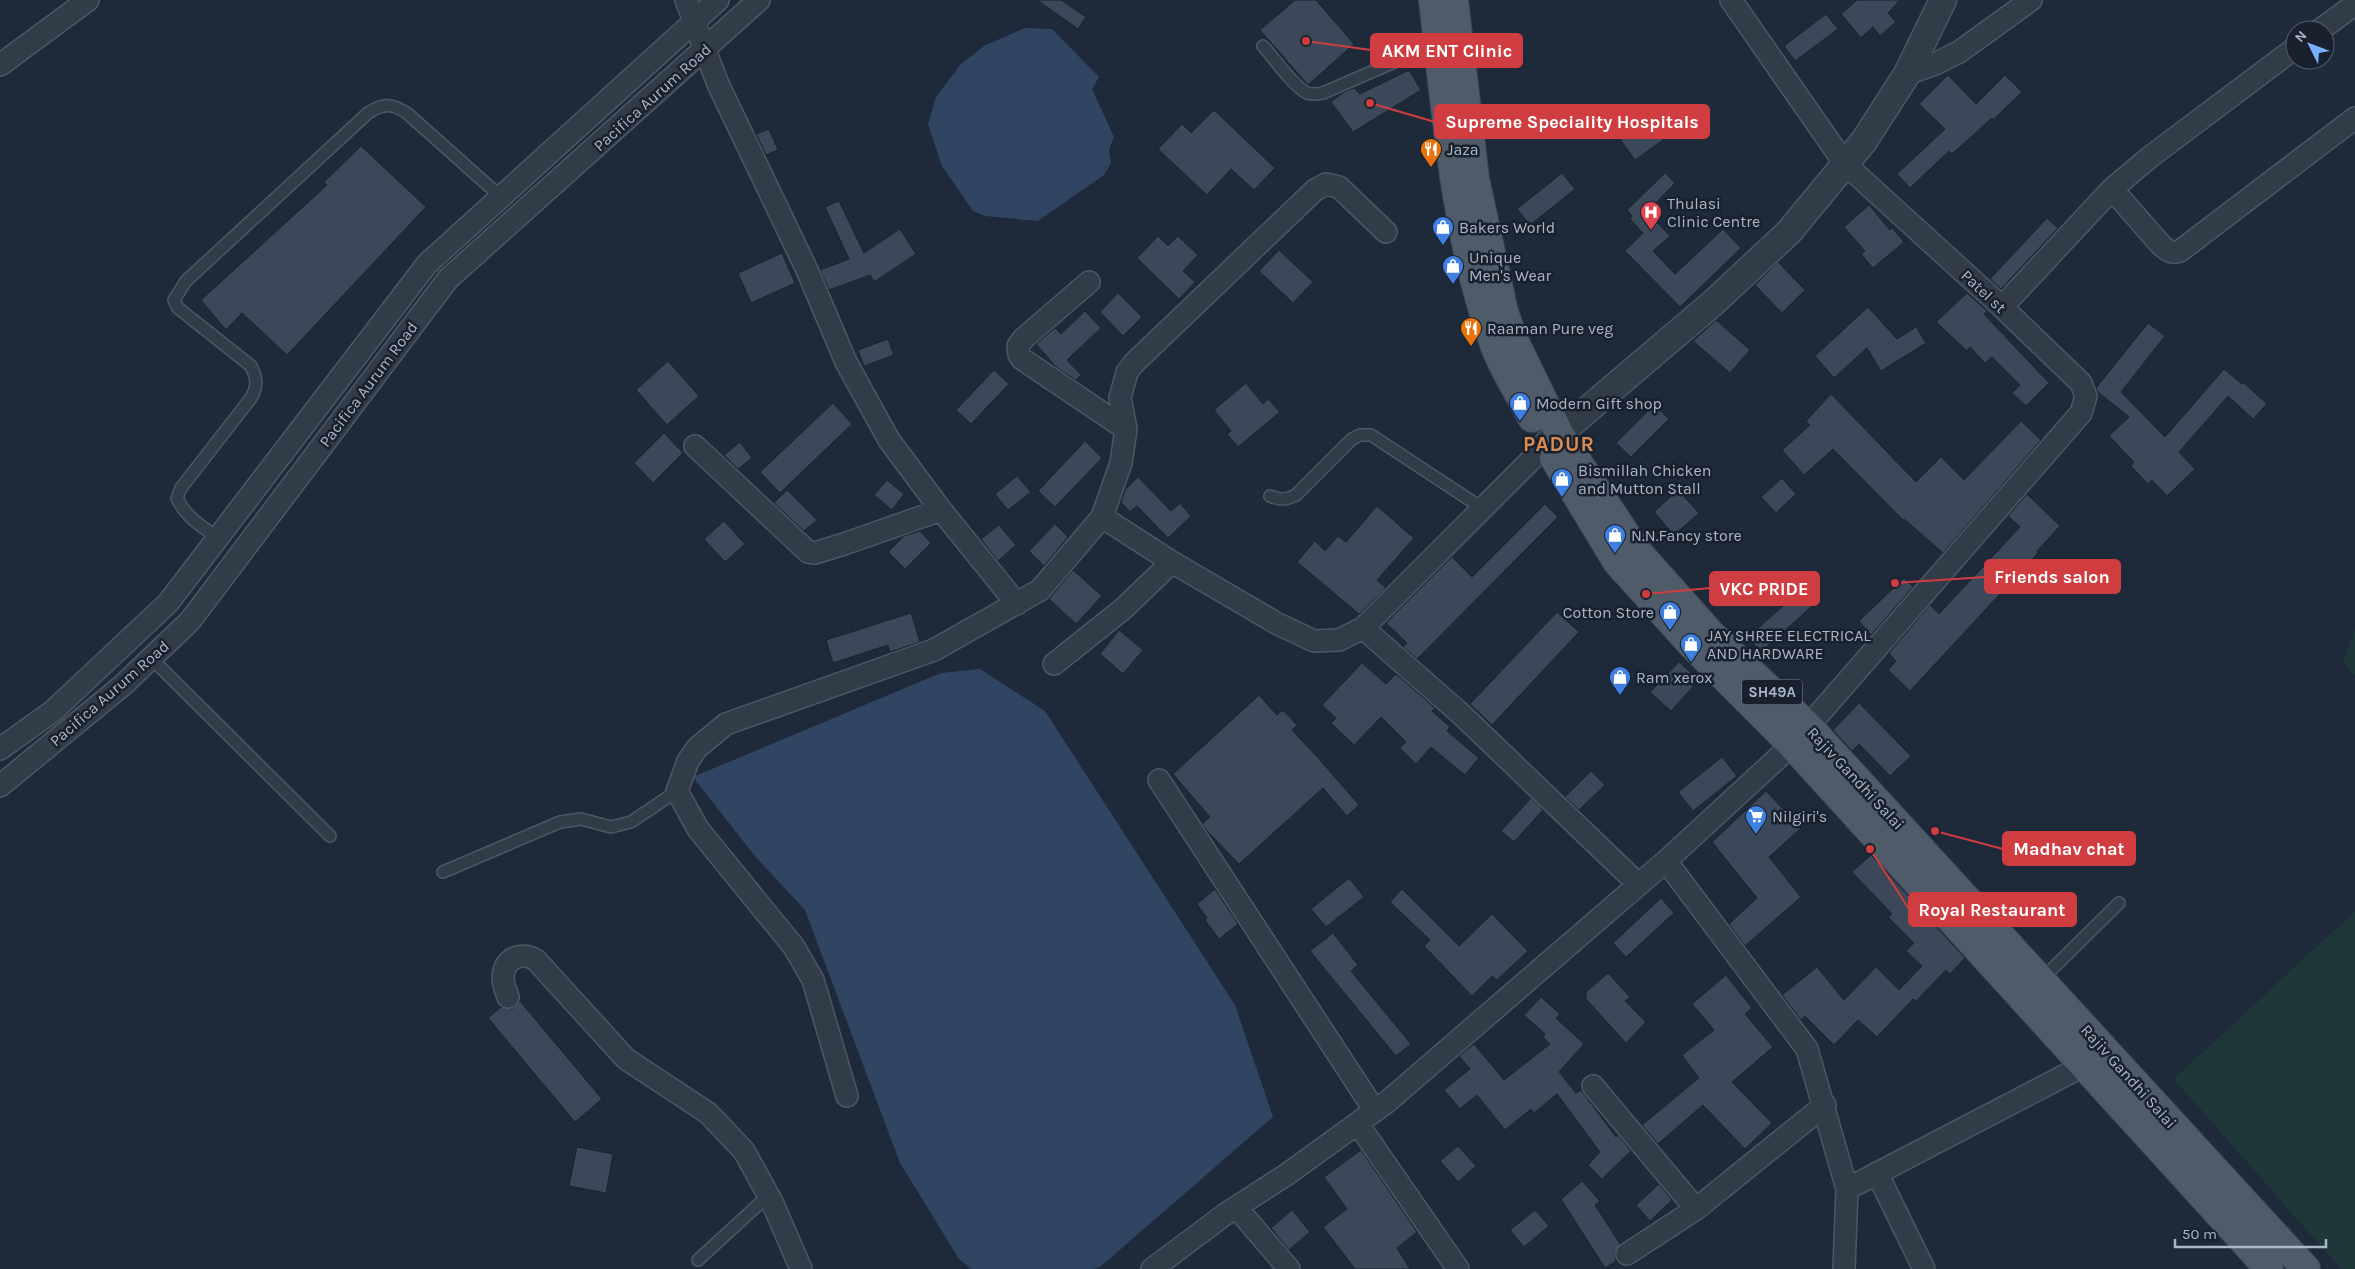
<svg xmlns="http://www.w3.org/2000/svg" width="2355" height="1269" font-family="Karla,sans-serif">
<rect width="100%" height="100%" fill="#1e2a39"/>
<path fill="#20373a" d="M2355,629V675L2343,662Z
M2355,911V1269H2341L2174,1079Z"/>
<path fill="#304561" d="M1025,28L1052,29L1099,77L1092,89L1114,137L1109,150L1111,163L1104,175L1038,221L985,216L973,211L942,166L928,124L936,97L961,64L984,46Z
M980,669L1045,711L1235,1005L1273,1117L1100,1267L1093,1269H971L959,1259L900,1163L805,910L754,855L693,777L941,673Z"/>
<path fill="#3a4859" stroke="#1a232f" d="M1037,0H1061L1086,17L1078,29Z
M1295,0H1316L1354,44L1308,85L1260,30Z
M1857,0H1900L1888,13L1896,22L1880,36L1873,27L1861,38L1841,14Z
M1826,14L1838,29L1795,61L1784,46Z
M1409,70L1421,90L1353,132L1331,102L1344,92L1354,88L1360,94Z
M1948,75L1976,104L2005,75L2022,92L1993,120L1992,118L1952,154L1949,151L1910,188L1897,174L1945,129L1919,104Z
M1214,110L1275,168L1254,190L1231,169L1207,195L1158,149L1182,124L1191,133Z
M1645,115L1663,140L1635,160L1617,135Z
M769,129L778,150L766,155L756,134Z
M361,146L426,207L287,355L242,313L226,330L201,300L327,185L324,182Z
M1562,173L1575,189L1530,225L1517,209Z
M1665,173L1675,183L1647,212L1670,236L1653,251L1675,274L1723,229L1741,248L1680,307L1625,251L1643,233L1630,219L1632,216L1627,210Z
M839,201L864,253L900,229L916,254L874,282L870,275L829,290L820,270L849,259L825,207Z
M1869,205L1890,230L1892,228L1904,242L1873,268L1861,254L1865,251L1844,227Z
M2047,218L2058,228L2001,289L1990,279Z
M1158,236L1168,246L1178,236L1198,255L1183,271L1195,282L1179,299L1137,258Z
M1279,250L1313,282L1293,303L1259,271Z
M782,253L795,283L751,303L738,273Z
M1778,262L1805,290L1782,313L1755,285Z
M1118,293L1142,317L1123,336L1100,312Z
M1967,293L1987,311L1984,314L2049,383L2026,406L2012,393L2020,385L1992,357L1985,363L1970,347L1967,351L1936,322Z
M1868,307L1897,339L1916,327L1926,343L1881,371L1867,348L1834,378L1815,356Z
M1085,311L1101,328L1067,360L1081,375L1076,380L1056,367L1036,344L1055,328L1061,334Z
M1716,320L1750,350L1730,373L1693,341Z
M2148,323L2165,336L2121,392L2165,437L2224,369L2242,384L2243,382L2267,404L2253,419L2228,396L2179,452L2195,469L2167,496L2152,480L2148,484L2131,466L2134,462L2109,436L2129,417L2098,392L2096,388Z
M888,339L894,355L864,366L858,350Z
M668,361L699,396L667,425L636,390Z
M994,370L1009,384L971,424L956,410Z
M1246,383L1263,404L1268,399L1280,412L1238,447L1227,434L1231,431L1214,410Z
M1831,394L1916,482L1941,457L1964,480L2021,421L2041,440L1943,553L1904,519L1903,520L1833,449L1804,475L1782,450L1810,425L1806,421Z
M833,403L852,424L780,493L760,472Z
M1654,405L1669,419L1631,457L1616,443Z
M664,433L683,453L653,483L634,463Z
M1085,441L1102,458L1055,507L1038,491Z
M740,442L752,458L738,469L724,455Z
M1017,476L1031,492L1008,510L995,494Z
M1138,477L1171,511L1180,503L1191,516L1168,538L1137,506L1130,512L1121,502L1125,490Z
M1782,478L1796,494L1776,513L1761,497Z
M887,480L904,494L892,510L874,495Z
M787,490L817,520L804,531L774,503Z
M1678,490L1699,513L1674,535L1654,512Z
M2027,494L2060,526L2037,551L2038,553L1910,691L1888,670L1896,661L1889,653L1930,605L1939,614L2020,527L2008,516Z
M1545,504L1558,517L1417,659L1403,647L1407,643L1386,623L1452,557L1472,577Z
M1377,506L1414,538L1377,580L1386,588L1359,614L1297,562L1315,541L1325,551L1338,536L1346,542Z
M724,521L745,544L725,562L704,539Z
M1055,524L1068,537L1044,566L1029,551Z
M999,525L1016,545L998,561L981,539Z
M920,531L931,543L905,569L888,552L904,536Z
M1073,570L1102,596L1076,624L1049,599Z
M1904,578L1913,587L1871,635L1859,621Z
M1808,584L1821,598L1761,652L1748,637Z
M1557,612L1579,632L1492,725L1470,704Z
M911,613L920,642L890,652L888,645L833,663L826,640Z
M1119,630L1143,650L1123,674L1100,654Z
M1679,662L1699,680L1671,711L1650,692Z
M1362,663L1386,684L1396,674L1435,708L1432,711L1450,727L1447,731L1479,758L1465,775L1431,747L1416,764L1400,748L1406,742L1381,717L1354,745L1331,723L1336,718L1322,705Z
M1259,695L1277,715L1283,710L1297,725L1292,730L1320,760L1359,805L1347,816L1323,788L1239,864L1208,832L1202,824L1210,817L1173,774Z
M1859,703L1911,756L1890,776L1859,744L1852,751L1833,730Z
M1722,757L1737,776L1693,811L1678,792Z
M1591,771L1605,785L1579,810L1565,797Z
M1766,791L1801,828L1769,857L1801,897L1745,946L1729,924L1757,898L1712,842Z
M1531,798L1543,810L1514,842L1501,831Z
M1871,855L1965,958L1950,974L1946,970L1916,1001L1913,999L1877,1037L1858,1020L1834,1045L1805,1016L1801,1020L1782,995L1817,967L1844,1000L1876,967L1899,990L1922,966L1906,951L1914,943L1888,917L1892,914L1852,872Z
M1349,878L1364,897L1326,927L1311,909Z
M1215,889L1238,924L1219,939L1205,920L1207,918L1197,904Z
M1402,889L1459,946L1492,914L1528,951L1497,980L1492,976L1472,996L1424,946L1430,940L1390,902Z
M1661,898L1674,913L1626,957L1613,943Z
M1333,933L1358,965L1351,971L1411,1044L1396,1056L1310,951Z
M1608,973L1630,997L1625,1001L1646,1022L1626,1043L1586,999V992Z
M1726,975L1752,1008L1745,1014L1773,1047L1732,1082L1772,1123L1745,1149L1703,1105L1658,1144L1642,1125L1699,1078L1682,1055L1714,1030L1692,1004Z
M1541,997L1560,1014L1556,1018L1584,1044L1559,1072L1576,1093L1581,1090L1616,1137L1618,1135L1631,1151L1602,1179L1588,1165L1600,1152L1557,1094L1534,1113L1531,1109L1505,1130L1477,1095L1460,1109L1444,1090L1470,1069L1459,1056L1474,1044L1504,1080L1550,1044L1543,1037L1545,1034L1524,1015Z
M520,1001L602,1099L575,1122L488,1018L501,1007L512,1009Z
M1458,1146L1476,1166L1458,1182L1440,1161Z
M577,1147L613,1154L606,1193L569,1186Z
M1361,1150L1417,1232L1397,1248L1410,1269H1355L1323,1227L1347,1209L1324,1177Z
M1582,1181L1600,1201L1595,1205L1620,1244L1615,1254L1616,1261L1605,1268L1561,1199Z
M1659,1184L1672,1200L1650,1221L1636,1205Z
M1292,1210L1310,1232L1289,1250L1271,1228Z
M1535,1210L1549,1226L1524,1247L1510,1230Z"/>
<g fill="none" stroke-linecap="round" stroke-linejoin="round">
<g stroke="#4d5764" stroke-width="14">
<path id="service" d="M1263,46C1274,58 1293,86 1307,93C1312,95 1318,94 1323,93L1438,43
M1270,496C1280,500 1286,500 1296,495L1352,439L1360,435H1371L1482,508
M219,539C203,527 185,517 177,498L181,488L251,398C258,386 257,378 251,366L178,308L174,300L186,281L368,113C384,103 392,103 408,114L501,197
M151,658L330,836
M443,872L560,822L581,819L611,827L631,822L677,791
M2041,980L2119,903
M698,1260L769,1195"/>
</g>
<g stroke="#4d5764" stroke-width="24">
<path id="minor" d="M686,0L718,84L807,270L846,362L889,440L941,510L1017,604
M2320,30L2350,8
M0,65L88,0
M1907,74L1935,64L1959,52L2031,0
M2112,189L2161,245C2168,251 2171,254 2180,251L2355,118
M1089,282L1023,339L1018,346L1019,355L1022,359L1126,429
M2002,307L2112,189L2150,157L2295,48
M695,446L808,552L815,553L844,544L941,510
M1102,517L1172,562L1276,623L1314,641L1339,640L1363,628L1546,445
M1363,628L1462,715L1638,884
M1054,664L1123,609L1172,562
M0,749L53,711L168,603L427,264L718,0
M1159,780L1375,1111
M0,786L123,685L190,621L448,279L759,0
M1666,861L1807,1049L1847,1189L2083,1066
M508,997C506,991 503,984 503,978C503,958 522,951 536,960L626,1059L708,1113L744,1151L772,1202L801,1269
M1593,1086L1696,1209
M847,1096L813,980L794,947L698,829L677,791L688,761L697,748L726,724L934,650L1040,590L1102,517L1121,463L1126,429L1120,398L1127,372L1134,363L1315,190L1326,184L1339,187L1386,232
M1358,1124L1458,1269
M1877,1173L1924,1269
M1236,1207L1289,1269
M1627,1254L1696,1209L1825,1105
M1152,1269L1227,1213L1286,1175L1387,1102L1666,861L1792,745L2081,413L2086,396L2081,383L2002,307L1845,164L1731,0
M1844,1269L1847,1189"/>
</g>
<g stroke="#4d5764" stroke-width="29">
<path id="tertiary" d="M1546,445L1713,303L1789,232L1864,141L1907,74L1943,0"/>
</g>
<g stroke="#3c4553" stroke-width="30">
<path id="primary" d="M1433,0C1446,112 1455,238 1494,344C1503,370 1520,394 1532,418
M1454,0L1475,179L1504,312L1514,340L1560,435L1637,551L1712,635L1809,727L2306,1269
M1554,458L1617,562L1692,645L1792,745L2269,1269"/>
</g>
<use href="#service" stroke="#323c49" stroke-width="11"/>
<use href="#minor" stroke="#323c49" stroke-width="21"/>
<use href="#tertiary" stroke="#323c49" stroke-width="26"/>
<use href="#primary" stroke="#505b69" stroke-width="28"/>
</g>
<defs>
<g id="restaurant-pin" transform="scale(1.125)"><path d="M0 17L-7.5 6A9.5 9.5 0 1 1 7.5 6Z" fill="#e8710a" stroke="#18212d"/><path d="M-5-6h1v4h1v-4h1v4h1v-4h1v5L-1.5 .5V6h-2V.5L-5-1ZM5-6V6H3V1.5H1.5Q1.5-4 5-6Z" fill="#fff"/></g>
<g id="hospital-pin" transform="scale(1.125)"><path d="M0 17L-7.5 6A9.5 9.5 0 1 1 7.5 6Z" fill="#e0444e" stroke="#18212d"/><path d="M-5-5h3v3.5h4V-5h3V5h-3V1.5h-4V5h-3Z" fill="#fff"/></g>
<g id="shop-pin" transform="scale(1.125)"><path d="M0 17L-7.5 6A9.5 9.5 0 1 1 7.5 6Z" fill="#3f7fe0" stroke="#18212d"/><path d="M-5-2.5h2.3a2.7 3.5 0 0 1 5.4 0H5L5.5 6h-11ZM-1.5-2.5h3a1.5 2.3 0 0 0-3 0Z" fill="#fff"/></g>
<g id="supermarket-pin" transform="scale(1.125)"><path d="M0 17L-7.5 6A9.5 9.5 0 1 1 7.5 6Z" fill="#3f7fe0" stroke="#18212d"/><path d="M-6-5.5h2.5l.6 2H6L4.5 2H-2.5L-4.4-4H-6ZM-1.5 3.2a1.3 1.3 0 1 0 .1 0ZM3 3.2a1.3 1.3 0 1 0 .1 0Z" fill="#fff"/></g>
</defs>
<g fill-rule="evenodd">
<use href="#restaurant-pin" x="1431" y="149"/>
<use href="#hospital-pin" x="1651" y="212"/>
<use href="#shop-pin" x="1443" y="227"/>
<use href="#shop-pin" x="1453" y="266"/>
<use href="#restaurant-pin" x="1471" y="328"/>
<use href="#shop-pin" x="1520" y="403"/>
<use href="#shop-pin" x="1562" y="479"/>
<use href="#shop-pin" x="1615" y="535"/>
<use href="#shop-pin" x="1670" y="612"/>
<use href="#shop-pin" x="1691" y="644"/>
<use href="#shop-pin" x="1620" y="677"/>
<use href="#supermarket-pin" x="1756" y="816"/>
</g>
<g text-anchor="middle" stroke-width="5" stroke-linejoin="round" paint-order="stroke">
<rect fill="#18212d" stroke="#808a98" stroke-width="1" x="1742" y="679.5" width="60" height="25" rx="4"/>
<g font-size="15" font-weight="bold" fill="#acb7c6">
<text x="1772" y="697">SH49A</text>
</g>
<g font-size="16" fill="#acb7c6" stroke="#18212d">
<text transform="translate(652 97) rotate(-42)" y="6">Pacifica Aurum Road</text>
<text transform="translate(1984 291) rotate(43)" y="6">Patel st</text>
<text transform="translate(368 384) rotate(-53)" y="6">Pacifica Aurum Road</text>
<text transform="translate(109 693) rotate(-41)" y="6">Pacifica Aurum Road</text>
<text transform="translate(1856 778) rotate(47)" y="6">Rajiv Gandhi Salai</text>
<text transform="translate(2129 1076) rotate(48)" y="6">Rajiv Gandhi Salai</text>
</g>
<g font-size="16" fill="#acb7c6" stroke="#18212d" text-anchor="start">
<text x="1447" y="155">Jaza</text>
<text x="1667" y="209">Thulasi<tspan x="1667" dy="18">Clinic Centre</tspan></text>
<text x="1459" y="233">Bakers World</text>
<text x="1469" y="263">Unique<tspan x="1469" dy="18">Men's Wear</tspan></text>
<text x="1487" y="334">Raaman Pure veg</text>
<text x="1536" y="409">Modern Gift shop</text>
<text x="1578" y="476">Bismillah Chicken<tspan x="1578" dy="18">and Mutton Stall</tspan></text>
<text x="1631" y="541">N.N.Fancy store</text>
<text x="1654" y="618" text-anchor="end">Cotton Store</text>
<text x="1707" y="641">JAY SHREE ELECTRICAL<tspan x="1707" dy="18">AND HARDWARE</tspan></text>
<text x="1636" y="683">Ram xerox</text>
<text x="1772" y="822">Nilgiri's</text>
</g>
<g font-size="21" font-weight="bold" letter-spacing="1" fill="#db8b52" stroke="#18212d">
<text x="1559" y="451">PADUR</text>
</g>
</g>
<path fill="none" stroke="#d03d40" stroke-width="2" d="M1306 41L1371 50M1370 103L1435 122M1895 583L1985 577M1646 594L1710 588M1935 831L2003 849M1870 849L1909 909"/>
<g fill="#d03d40" stroke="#18212d" stroke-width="2">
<circle cx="1306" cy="41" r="5"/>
<circle cx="1370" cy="103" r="5"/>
<circle cx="1895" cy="583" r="5"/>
<circle cx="1646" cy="594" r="5"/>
<circle cx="1935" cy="831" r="5"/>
<circle cx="1870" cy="849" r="5"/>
</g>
<g fill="#d03d40" stroke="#d03d40" stroke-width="2">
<rect x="1371" y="34" width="151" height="33" rx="5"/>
<rect x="1435" y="105" width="274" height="33" rx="5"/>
<rect x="1985" y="560" width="135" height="33" rx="5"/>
<rect x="1710" y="572" width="109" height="33" rx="5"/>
<rect x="2003" y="832" width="132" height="33" rx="5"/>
<rect x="1909" y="893" width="167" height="33" rx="5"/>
</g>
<g font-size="18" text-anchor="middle" font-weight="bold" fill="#fff">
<text x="1447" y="57">AKM ENT Clinic</text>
<text x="1572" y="128">Supreme Speciality Hospitals</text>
<text x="2052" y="583">Friends salon</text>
<text x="1764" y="595">VKC PRIDE</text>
<text x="2069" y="855">Madhav chat</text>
<text x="1992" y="916">Royal Restaurant</text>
</g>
<g transform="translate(2310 45) rotate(312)"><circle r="24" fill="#18212d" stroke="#535d6a"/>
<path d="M0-4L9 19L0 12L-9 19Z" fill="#78afff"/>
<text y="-8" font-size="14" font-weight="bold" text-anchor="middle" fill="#acb7c6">N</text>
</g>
<path d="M2175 1239v8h151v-8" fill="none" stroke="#acb7c6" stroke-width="2.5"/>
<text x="2182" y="1239" font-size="15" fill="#acb7c6" stroke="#18212d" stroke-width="4" paint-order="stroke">50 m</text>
</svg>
